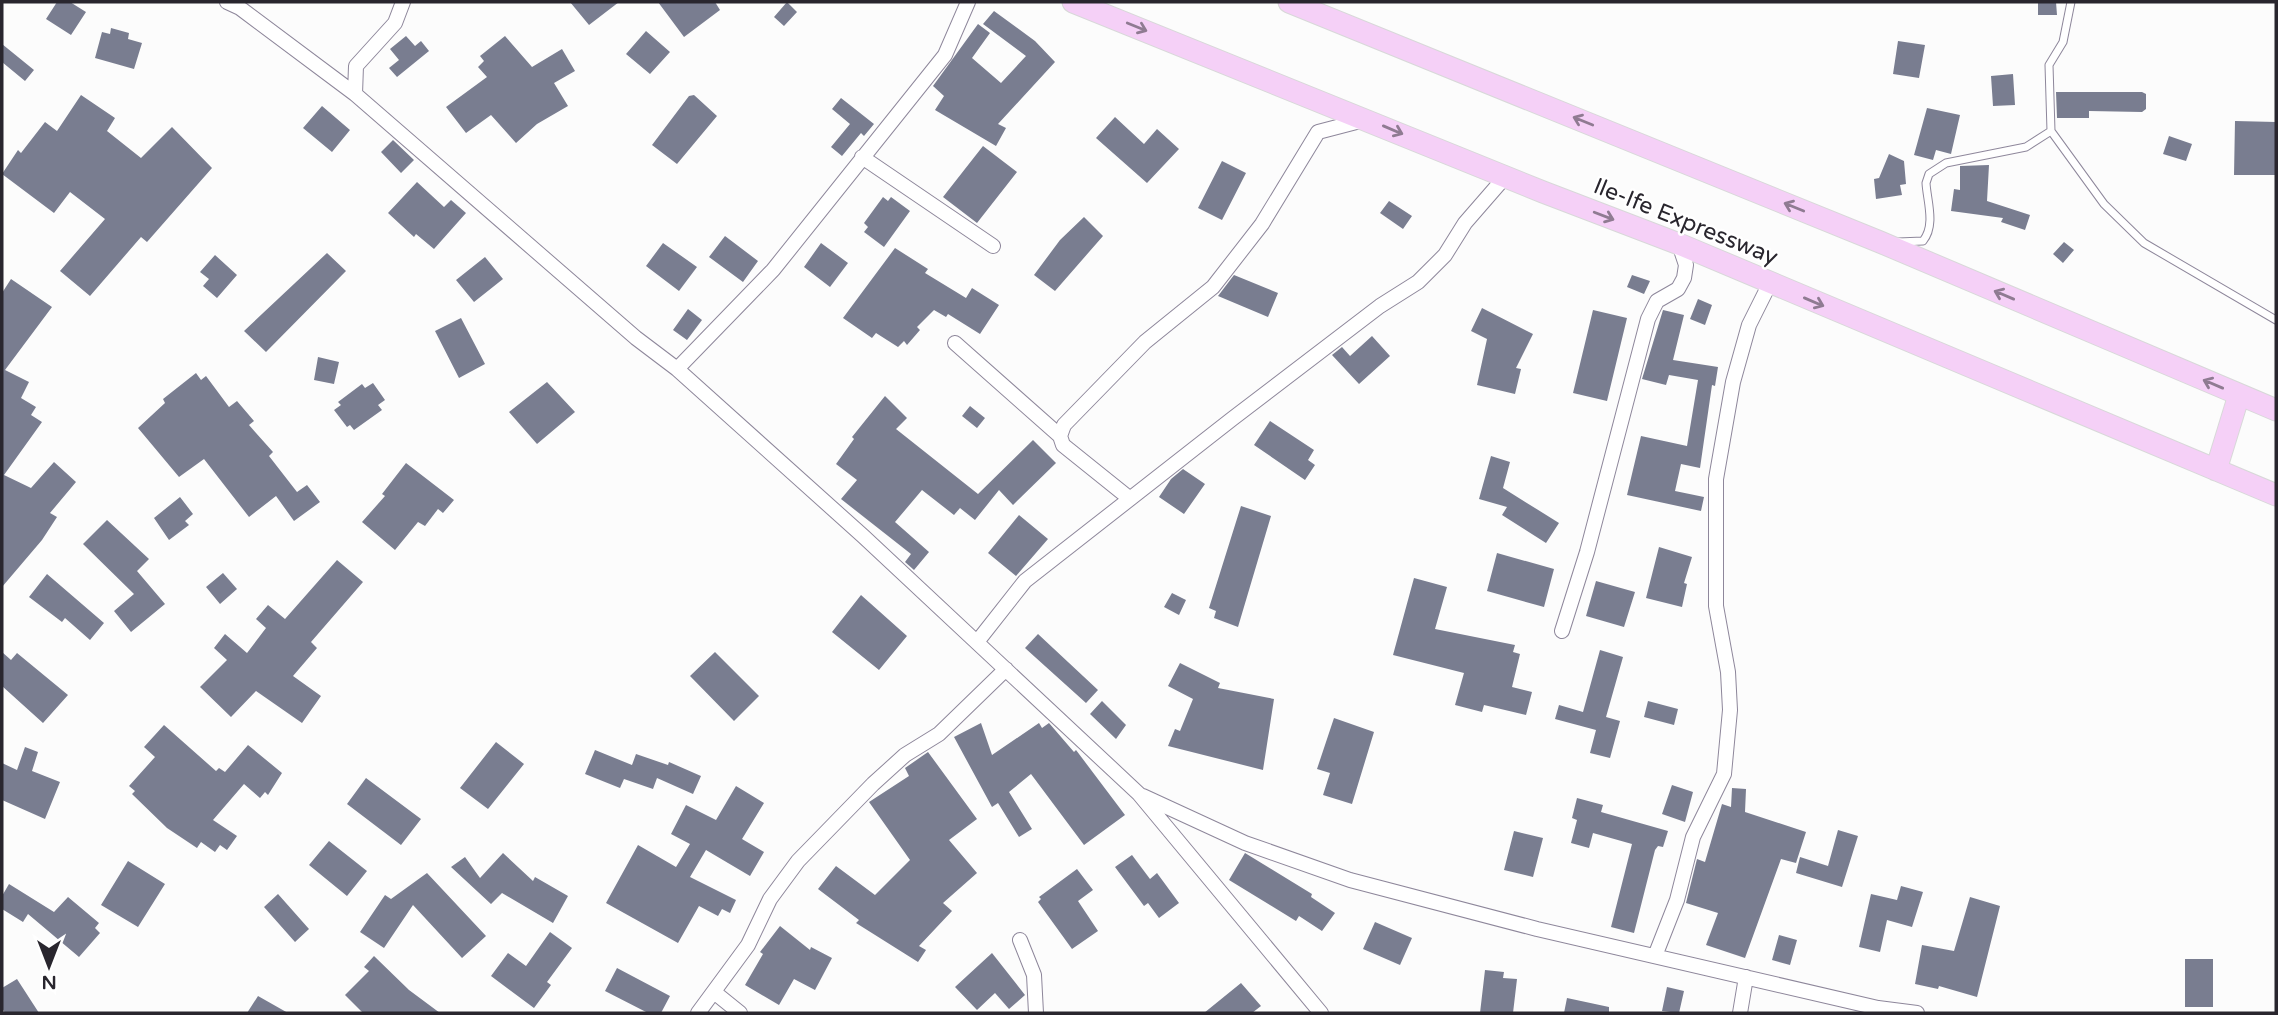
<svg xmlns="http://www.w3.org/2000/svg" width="2278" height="1015" font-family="'Varela Round',sans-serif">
<rect width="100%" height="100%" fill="#fcfcfc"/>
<path fill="#797d90" d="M57,2H70L86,12L71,35L46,19Z
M570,2H619L589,25Z
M658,2H715L720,10L684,37Z
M787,2L797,12L784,26L774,17Z
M2038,2H2056L2057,15H2038Z
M994,11L1035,41L1055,62L998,124L1006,128L996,146L935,110L944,96L933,86L978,24L990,33L972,58L1001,83L1026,56L983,24Z
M111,28L129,33L128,39L142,43L134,69L95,58L102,32L110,34Z
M646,31L670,52L650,74L626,54Z
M406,36L415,46L421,41L429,51L397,77L389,68L399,60L390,49Z
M505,36L532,67L562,49L575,71L554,83L568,106L537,124L516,143L491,115L466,133L446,107L487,77L478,67L484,61L480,56Z
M1898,41L1925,45L1919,78L1893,74Z
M2,44L34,70L25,81L2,62Z
M2013,74L2015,105L1993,106L1991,76Z
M2056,92H2142L2146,94V109L2142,112L2089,111V118H2057Z
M81,95L115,118L107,131L141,158L172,127L212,168L147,242L141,237L90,296L60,271L105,219L70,192L54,213L2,174L18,150L21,153L45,122L57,131Z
M694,95L717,116L677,164L652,145L689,96Z
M841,98L874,124L864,136L861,133L842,156L831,147L850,124L832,109Z
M322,106L350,130L332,152L303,128Z
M1927,108L1960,115L1951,154L1936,150L1933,160L1914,155Z
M1115,117L1144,144L1157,129L1179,149L1147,183L1096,138Z
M2235,121L2276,122V175H2234Z
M2169,136L2192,144L2186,161L2163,154Z
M393,140L414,160L401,173L381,152Z
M983,146L1017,172L977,223L943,197Z
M1889,154L1904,161L1906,184L1900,185L1902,195L1876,199L1874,179L1879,178Z
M1222,161L1246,173L1222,220L1198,208Z
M1989,165L1987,201L2030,215L2025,230L2001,222L2003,218L1951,211L1954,189L1960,190V166Z
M417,182L444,207L451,200L466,213L434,249L416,234L414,237L388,213Z
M883,197L888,201L891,197L910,211L884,247L864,232L868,227L864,223Z
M1389,201L1412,216L1403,229L1380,213Z
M1084,217L1103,236L1055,291L1034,275L1060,240Z
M725,236L758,261L743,282L709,257Z
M2064,242L2074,250L2063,263L2053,254Z
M663,243L697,267L679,291L646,266Z
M821,243L848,263L830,287L804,267Z
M895,248L928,269L925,273L966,298L972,288L999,305L980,334L948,314L946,317L934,310L917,327L920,330L907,345L904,341L898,347L876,333L872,338L843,318Z
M327,253L346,271L266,352L244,331Z
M215,255L237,275L217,298L203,286L209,279L200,272Z
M485,257L503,279L474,302L456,280Z
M1234,275L1278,293L1268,317L1218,296Z
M1632,275L1650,281L1644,294L1627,287Z
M11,279L52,307L5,370L29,382L21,398L36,407L31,415L42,422L4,475L31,488L54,462L76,482L50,513L57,517L42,540L2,587V293Z
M1698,299L1712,305L1705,325L1690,319Z
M1482,308L1533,334L1516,368L1521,369L1515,394L1477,385L1487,339L1471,331Z
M688,309L702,320L687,340L673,330Z
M1593,310L1627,318L1607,401L1573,393Z
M1663,310L1684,315L1673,360L1718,367L1715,386L1712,385L1700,468L1681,464L1675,491L1704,497L1701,511L1627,495L1641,436L1687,446L1698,380L1669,375L1666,385L1642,379Z
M461,318L485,364L459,378L435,331Z
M1372,336L1390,356L1359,384L1332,355L1342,347L1350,356Z
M318,357L339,362L334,384L314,380Z
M196,373L201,380L206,376L229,407L237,401L254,421L249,425L273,452L269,456L297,492L307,485L320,502L294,521L276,496L249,517L204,459L179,477L138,428L165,403L163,399Z
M547,382L575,412L537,444L509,412Z
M373,383L385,400L378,405L382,410L354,430L350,425L347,427L334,410L341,405L338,402L362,384L365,388Z
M885,396L907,418L896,429L978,494L1033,440L1056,463L1013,505L999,490L975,520L960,508L954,515L922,490L895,522L929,552L914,570L905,562L911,554L841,499L857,480L836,464L854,439L852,437Z
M970,406L985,418L977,428L962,416Z
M1270,421L1314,450L1308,460L1315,465L1305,480L1254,445Z
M1491,456L1510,462L1503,488L1559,523L1546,543L1502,515L1507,507L1479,499Z
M406,463L454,500L443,513L438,509L425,526L418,522L395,550L362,522L385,496L382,494Z
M1183,469L1205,484L1184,514L1159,497L1171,479Z
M180,497L193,514L185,521L189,525L169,540L154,518Z
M1241,506L1271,516L1238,627L1214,618L1216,611L1209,608Z
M1019,515L1048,539L1016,576L988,553Z
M107,520L149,559L137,571L165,604L131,632L114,611L134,594L83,544Z
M1659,547L1692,557L1684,583L1687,584L1682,607L1646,598Z
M1497,553L1554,569L1544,607L1487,591Z
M337,560L363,582L311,642L317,648L293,676L321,696L302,723L256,691L231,717L200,687L227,660L214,648L225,634L247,653L266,628L256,619L268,605L285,619Z
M223,573L237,589L220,604L206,587Z
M47,574L104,623L90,640L65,618L62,622L29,597Z
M1414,578L1447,587L1435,629L1515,645L1513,652L1520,654L1512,687L1532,692L1526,715L1484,705L1482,712L1455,705L1464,673L1393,655Z
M1596,581L1635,592L1624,627L1586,616Z
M1172,593L1186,600L1179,615L1164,607Z
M861,595L907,636L879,670L832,632Z
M1038,634L1098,690L1086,703L1025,648Z
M1600,650L1623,657L1606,717L1620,721L1610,758L1590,753L1596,730L1555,719L1559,705L1583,712Z
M2,652L11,660L17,653L68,695L43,723L2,686Z
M715,652L759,696L734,721L690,676Z
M1180,663L1220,683L1218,688L1274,699L1263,770L1168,746L1175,729L1180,731L1193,699L1168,686Z
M1102,701L1126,725L1116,739L1090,714Z
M1648,701L1678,709L1674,725L1644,717Z
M1334,718L1374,732L1352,804L1323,795L1330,773L1317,769Z
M981,723L992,755L1039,723L1042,728L1049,723L1074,752L1076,750L1125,815L1084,845L1031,774L1009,792L1032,829L1019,837L998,803L992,807L954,737Z
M164,725L216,771L219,768L225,772L248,745L282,773L268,795L265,792L260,798L244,784L213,820L237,836L227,850L220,845L215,852L201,842L197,848L167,828L132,794L135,791L129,786L155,757L144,747Z
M496,742L524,764L488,809L460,788Z
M25,747L38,752L32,771L60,782L45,819L2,800V763L17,770Z
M595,750L632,765L636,754L668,765L669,762L701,776L693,794L657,778L653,789L624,779L620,788L585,774Z
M928,752L977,819L949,840L977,873L943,903L952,911L919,946L926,950L918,962L856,923L859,920L818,889L836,866L875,895L910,860L869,802L909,776L905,768Z
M366,778L421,819L401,845L347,804Z
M1672,785L1693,792L1685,822L1662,814Z
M736,786L764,803L742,839L764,852L750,876L706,850L690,877L736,900L730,913L722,909L718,916L699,906L678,943L606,903L638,845L676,867L690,844L671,834L686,805L716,820Z
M1732,788L1746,789L1745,812L1806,832L1796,863L1781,859L1745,958L1706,945L1718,913L1686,903L1697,859L1705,862L1722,804L1731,807Z
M1577,798L1603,805L1601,812L1668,831L1663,847L1658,846L1655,850L1634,933L1611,927L1632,844L1593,833L1589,848L1571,843L1577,820L1572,818Z
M1838,830L1858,836L1842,887L1796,873L1800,857L1828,866Z
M1514,831L1543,838L1533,877L1504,870Z
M329,841L367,871L347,896L309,865Z
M503,853L533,881L535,877L568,896L553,923L502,893L491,904L451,867L465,857L480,878Z
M1245,853L1312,894L1311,897L1335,913L1322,931L1299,916L1296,921L1229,880Z
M1132,855L1150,879L1157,873L1179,903L1159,918L1148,903L1144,906L1115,867Z
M128,861L165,884L138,927L101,905Z
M1077,869L1093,890L1078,901L1098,931L1072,949L1038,902L1041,899L1039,897Z
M427,873L486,936L462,958L413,905L384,948L360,932L385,895L391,899Z
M9,884L54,912L68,897L99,923L95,928L100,933L79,957L28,914L23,922L2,909V896Z
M1901,886L1923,892L1912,927L1887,920L1880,952L1859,947L1871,894L1897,900Z
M278,894L309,929L295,942L264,907Z
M1970,897L2000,906L1977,997L1939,986L1938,989L1915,984L1922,945L1954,951Z
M1375,922L1412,938L1400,965L1363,949Z
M780,926L810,950L811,947L832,958L815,990L794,979L779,1005L745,985L763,954L760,952Z
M550,932L572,948L547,982L551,985L534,1008L491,976L508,953L526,966Z
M1779,935L1797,940L1790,965L1772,960Z
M992,953L1025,995L1009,1009L995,993L977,1010L955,987Z
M374,956L409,990L440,1013H363L345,995L369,971L364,967Z
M2185,959H2213V1007H2185Z
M617,968L670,996L661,1013H648L605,991Z
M1485,970L1504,972L1503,978L1517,979L1513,1013H1480Z
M17,979L39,1013H5L2,1008V988Z
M1241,983L1261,1006L1252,1013H1204Z
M1667,987L1684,991L1679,1013L1662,1011Z
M258,996L288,1013H247Z
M1567,998L1609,1007V1013H1564Z"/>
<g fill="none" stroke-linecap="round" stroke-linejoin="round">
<g stroke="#8e879b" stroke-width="9">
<path id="service" d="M2071,2L2063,42L2049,65L2051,131L2104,204L2144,243L2276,320
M1898,242L1923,241C1936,225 1927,201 1926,183L1929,174L1946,163L2026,147L2051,131"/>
</g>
<g stroke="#8e879b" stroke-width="16">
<path id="minor" d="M227,2L240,8L355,94L636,338L677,369L863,536L1139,794L1321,1013
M355,94L356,66L395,23L403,2
M862,157L993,246
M955,343L1060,436L1063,445L1129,498
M677,369L773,270L945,55L968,2
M1060,436L1064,425L1145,342L1213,287L1262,224L1318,132L1364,120
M1562,631L1587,552L1648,319L1657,301L1678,289L1684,278L1686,265L1679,244
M977,642L1025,581L1232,419L1380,306L1418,282L1445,255L1465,223L1505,177
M1143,796L1245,843L1350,880L1537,929L1878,1008L1917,1013
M1020,940L1034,975L1036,1013
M1655,956L1677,900L1693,837L1724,774L1730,710L1728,672L1716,606V479L1733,382L1749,325L1770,283
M714,992L740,1013
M698,1013L748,945L770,899L798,861L873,784L905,755L939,734L1006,669
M1740,1013L1746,977"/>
</g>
<g stroke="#d8d8d9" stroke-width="23">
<path id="primary" d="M1073,2L1543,192L1679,244L2276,495
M1289,2L1880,242L2276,410
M2216,470L2239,395"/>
</g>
<use href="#service" stroke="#fff" stroke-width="7"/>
<use href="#minor" stroke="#fff" stroke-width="14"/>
<use href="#primary" stroke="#f5d0f7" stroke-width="21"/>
</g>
<defs><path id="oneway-shaft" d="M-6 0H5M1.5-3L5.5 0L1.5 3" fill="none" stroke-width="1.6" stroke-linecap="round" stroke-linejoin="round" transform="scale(1.75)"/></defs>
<g stroke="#8f7b92">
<use href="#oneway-shaft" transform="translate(1137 27) rotate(22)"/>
<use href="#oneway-shaft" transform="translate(1583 121) rotate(-158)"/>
<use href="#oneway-shaft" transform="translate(1393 130) rotate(23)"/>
<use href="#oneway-shaft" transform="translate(1794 207) rotate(-158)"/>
<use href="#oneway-shaft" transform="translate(1604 216) rotate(21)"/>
<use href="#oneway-shaft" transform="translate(2004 295) rotate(-157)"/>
<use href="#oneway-shaft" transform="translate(1814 302) rotate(23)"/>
<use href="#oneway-shaft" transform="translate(2213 384) rotate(-157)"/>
</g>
<g text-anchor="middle" stroke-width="5" stroke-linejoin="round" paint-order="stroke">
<g font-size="23" fill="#29262e" stroke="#fff">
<text transform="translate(1686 221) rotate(22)" y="8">Ile-Ife Expressway</text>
</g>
</g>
<rect width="2278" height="1015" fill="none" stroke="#29262e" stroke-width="7"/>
<g transform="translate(49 966) rotate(180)" stroke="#ffffff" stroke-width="5" paint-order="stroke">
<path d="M0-5L12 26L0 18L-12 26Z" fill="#29262e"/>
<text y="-10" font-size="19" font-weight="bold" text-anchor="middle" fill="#29262e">N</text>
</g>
</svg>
